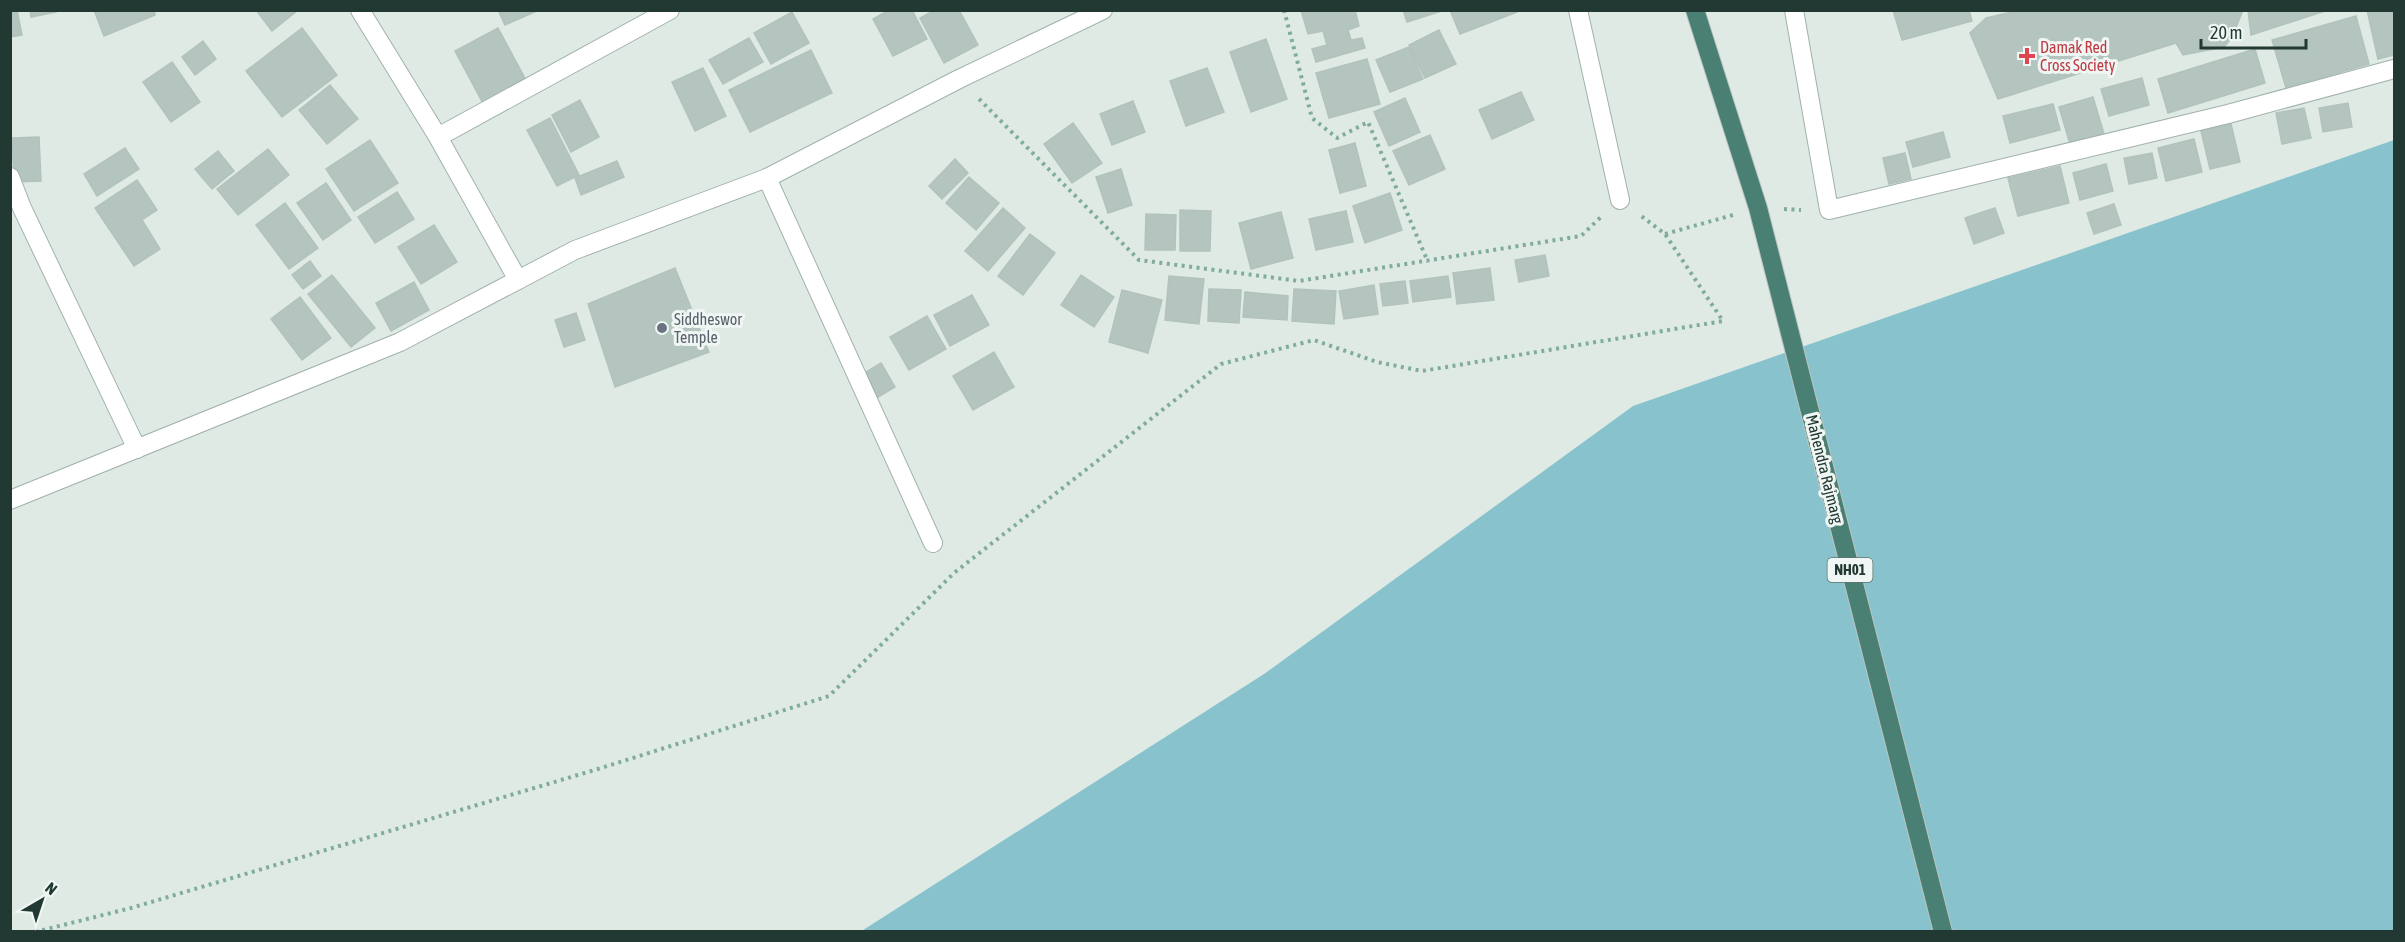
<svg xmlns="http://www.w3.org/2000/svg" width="2405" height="942" font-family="'Asap Condensed',sans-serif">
<rect width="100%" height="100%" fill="#dfeae5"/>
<path fill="#88c3cd" d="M2394,140V931L860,932L1264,674L1633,406Z"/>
<path fill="#b4c4be" stroke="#b2c3bb" stroke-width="1.5" d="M10,10H17L22,35L10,37Z
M30,10H55L56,12L31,17Z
M94,10H154L155,15L104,36Z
M256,10H296L297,11L272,31Z
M498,10H539L505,25Z
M889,10H912L927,39L893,56L873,19Z
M935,10H959L978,45L944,63L920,18Z
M1301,10H1355L1359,26L1348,30L1351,40L1362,38L1365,48L1316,62L1312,49L1327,45L1323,31L1308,34Z
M1403,10H1442V11L1407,22Z
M1450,10H1516L1517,12L1460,34Z
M1893,10H1969L1972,21L1902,40Z
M2021,10H2243L2232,37L2224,47L2183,55L2176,43L1998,99L1970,33L1986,18Z
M2248,10H2328L2251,35Z
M2367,10H2394V55L2378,59Z
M792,12L809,43L771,64L754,33Z
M2356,16L2369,64L2286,88L2272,40Z
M302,28L337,75L282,117L246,71Z
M498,28L528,84L485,107L455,51Z
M1439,30L1456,64L1425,78L1409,45Z
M749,38L763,62L723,84L709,60Z
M1266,39L1287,99L1251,112L1230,52Z
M203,41L216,59L195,75L182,57Z
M1409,47L1423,79L1390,92L1376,60Z
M2255,49L2265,83L2168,113L2158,79Z
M811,50L832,93L750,132L729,90Z
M1367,59L1380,104L1329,118L1316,73Z
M172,62L200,102L171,122L143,82Z
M703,68L726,116L695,131L672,82Z
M1207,68L1224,112L1186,126L1170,81Z
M2142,78L2149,105L2109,116L2101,89Z
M330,85L358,119L327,144L299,110Z
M1521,92L1534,120L1492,139L1479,110Z
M2093,97L2104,134L2070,144L2059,107Z
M1405,98L1420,132L1389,146L1374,112Z
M580,100L599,137L571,152L552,115Z
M1133,101L1145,132L1112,145L1100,114Z
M2348,103L2352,127L2323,132L2319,108Z
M2053,104L2060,130L2010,143L2003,116Z
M2304,108L2311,138L2282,144L2276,113Z
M550,118L579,175L557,186L527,130Z
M1073,123L1102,163L1072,183L1044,144Z
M2231,124L2240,162L2210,169L2201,131Z
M1943,132L1950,157L1913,167L1906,142Z
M1430,135L1445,169L1409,185L1393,151Z
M39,137L41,181L14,182L12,138Z
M2194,139L2202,172L2166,181L2158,148Z
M370,140L398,183L354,211L326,169Z
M1355,143L1366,186L1340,193L1329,150Z
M125,148L139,169L97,196L84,174Z
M268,149L289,175L238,215L217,189Z
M218,151L234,171L212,189L195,169Z
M1905,153L1911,179L1889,184L1883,158Z
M2152,153L2157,178L2129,184L2124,158Z
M955,159L968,173L942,199L929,186Z
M617,161L624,177L581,195L575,178Z
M2106,164L2113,191L2080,200L2073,173Z
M2060,166L2069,203L2018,216L2008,178Z
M1121,169L1132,205L1108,213L1096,177Z
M969,177L999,203L976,230L946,203Z
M137,180L157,210L142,220L160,249L134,266L95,208Z
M326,183L351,220L323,240L297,203Z
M397,192L414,219L375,243L358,217Z
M1390,193L1402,230L1365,243L1353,206Z
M285,203L318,248L289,269L256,225Z
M2114,204L2121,225L2094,234L2087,213Z
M1003,208L1025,228L988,271L965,251Z
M1995,208L2004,233L1974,244L1965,218Z
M1180,210L1211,211L1210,251H1180Z
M1346,211L1353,242L1316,250L1309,219Z
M1281,212L1293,258L1251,269L1239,223Z
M1146,214L1176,215L1175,250H1145Z
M434,225L457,262L421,284L398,247Z
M1030,234L1055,253L1023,295L998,276Z
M1545,255L1549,276L1519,282L1515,260Z
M310,261L321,276L303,289L292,275Z
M675,268L709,352L615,387L588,304Z
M1490,268L1494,300L1457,304L1453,273Z
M332,275L375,328L351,347L308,294Z
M1081,275L1114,297L1094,327L1061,305Z
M1169,276L1204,279L1199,324L1165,320Z
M1448,276L1451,297L1413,302L1410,281Z
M1405,281L1408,303L1383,306L1380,284Z
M414,282L429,310L391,331L376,303Z
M1374,285L1378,314L1344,319L1339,291Z
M1209,289L1241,290L1239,323L1208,321Z
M1294,289L1336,291L1334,324L1292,321Z
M1122,290L1162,300L1148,353L1109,342Z
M1245,292L1288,296L1287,320L1243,317Z
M972,295L989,325L950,346L934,315Z
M300,297L331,338L302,360L271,319Z
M576,313L585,340L564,347L555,320Z
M927,316L946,349L909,370L890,337Z
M994,352L1014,387L973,410L953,376Z
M881,363L895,387L870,402L856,378Z"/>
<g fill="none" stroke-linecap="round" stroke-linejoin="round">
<g stroke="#a2b1ac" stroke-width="20">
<path id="minor" d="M360,10L438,137L518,280
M1578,10L1620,200
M1794,10L1829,210L2228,114L2394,69
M438,137L670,10
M10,177L22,208L137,449
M767,178L933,543"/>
</g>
<g stroke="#a2b1ac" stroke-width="20">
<path id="tertiary" d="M10,500L400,342L575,250L767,178L959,79L1103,10"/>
</g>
<g stroke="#bcc4c2" stroke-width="20">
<path id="trunk" d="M1695,10L1758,208L1943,932"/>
</g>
<path stroke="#80ac9e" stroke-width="4" stroke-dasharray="3 4.5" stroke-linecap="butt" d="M1284,10L1312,118L1337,138L1368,122L1428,262
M979,99L1139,260L1299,281L1581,236L1602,216
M1784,209L1801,210
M1665,234L1733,215
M35,932L131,908L598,769L829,696L954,573L1221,364L1314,340L1377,362L1422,371L1723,321L1665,234L1640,215"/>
<use href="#minor" stroke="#fff" stroke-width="18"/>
<use href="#tertiary" stroke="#fff" stroke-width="18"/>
<use href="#trunk" stroke="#4a8073" stroke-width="18"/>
</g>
<path fill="#e0444e" stroke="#eff6f3" stroke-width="2" d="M2024 47h6v6h6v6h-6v6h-6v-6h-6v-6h6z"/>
<circle fill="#6b7280" stroke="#eff6f3" stroke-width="2" cx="662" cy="328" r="6"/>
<g text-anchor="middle" stroke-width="6" stroke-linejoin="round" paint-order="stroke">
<rect fill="#eff6f3" stroke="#5f726c" stroke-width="1.5" x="1827.5" y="558" width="45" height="24" rx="4.5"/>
<g font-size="15" font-weight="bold" fill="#213932">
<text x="1850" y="575">NH01</text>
</g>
<g font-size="16" fill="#be3a42" stroke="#eff6f3" text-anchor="start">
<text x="2040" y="53">Damak Red<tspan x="2040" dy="18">Cross Society</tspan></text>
</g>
<g font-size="16" fill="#5b616d" stroke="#eff6f3" text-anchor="start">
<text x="674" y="325">Siddheswor<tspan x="674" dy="18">Temple</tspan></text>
</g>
<g font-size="16" fill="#213932" stroke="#eff6f3">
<text transform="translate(1825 469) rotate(76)" y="6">Mahendra Rajmarg</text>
</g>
</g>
<rect width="2405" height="942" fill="none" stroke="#213932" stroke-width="24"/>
<g transform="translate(42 900) rotate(39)" stroke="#eff6f3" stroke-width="4.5" paint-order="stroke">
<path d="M0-4.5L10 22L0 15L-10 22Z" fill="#213932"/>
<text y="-9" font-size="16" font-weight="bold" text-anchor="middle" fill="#213932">N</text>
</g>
<path d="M2201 39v9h105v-9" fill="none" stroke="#213932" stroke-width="3"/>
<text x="2210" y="39" font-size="18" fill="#213932" stroke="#eff6f3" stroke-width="4.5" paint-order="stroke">20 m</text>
</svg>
